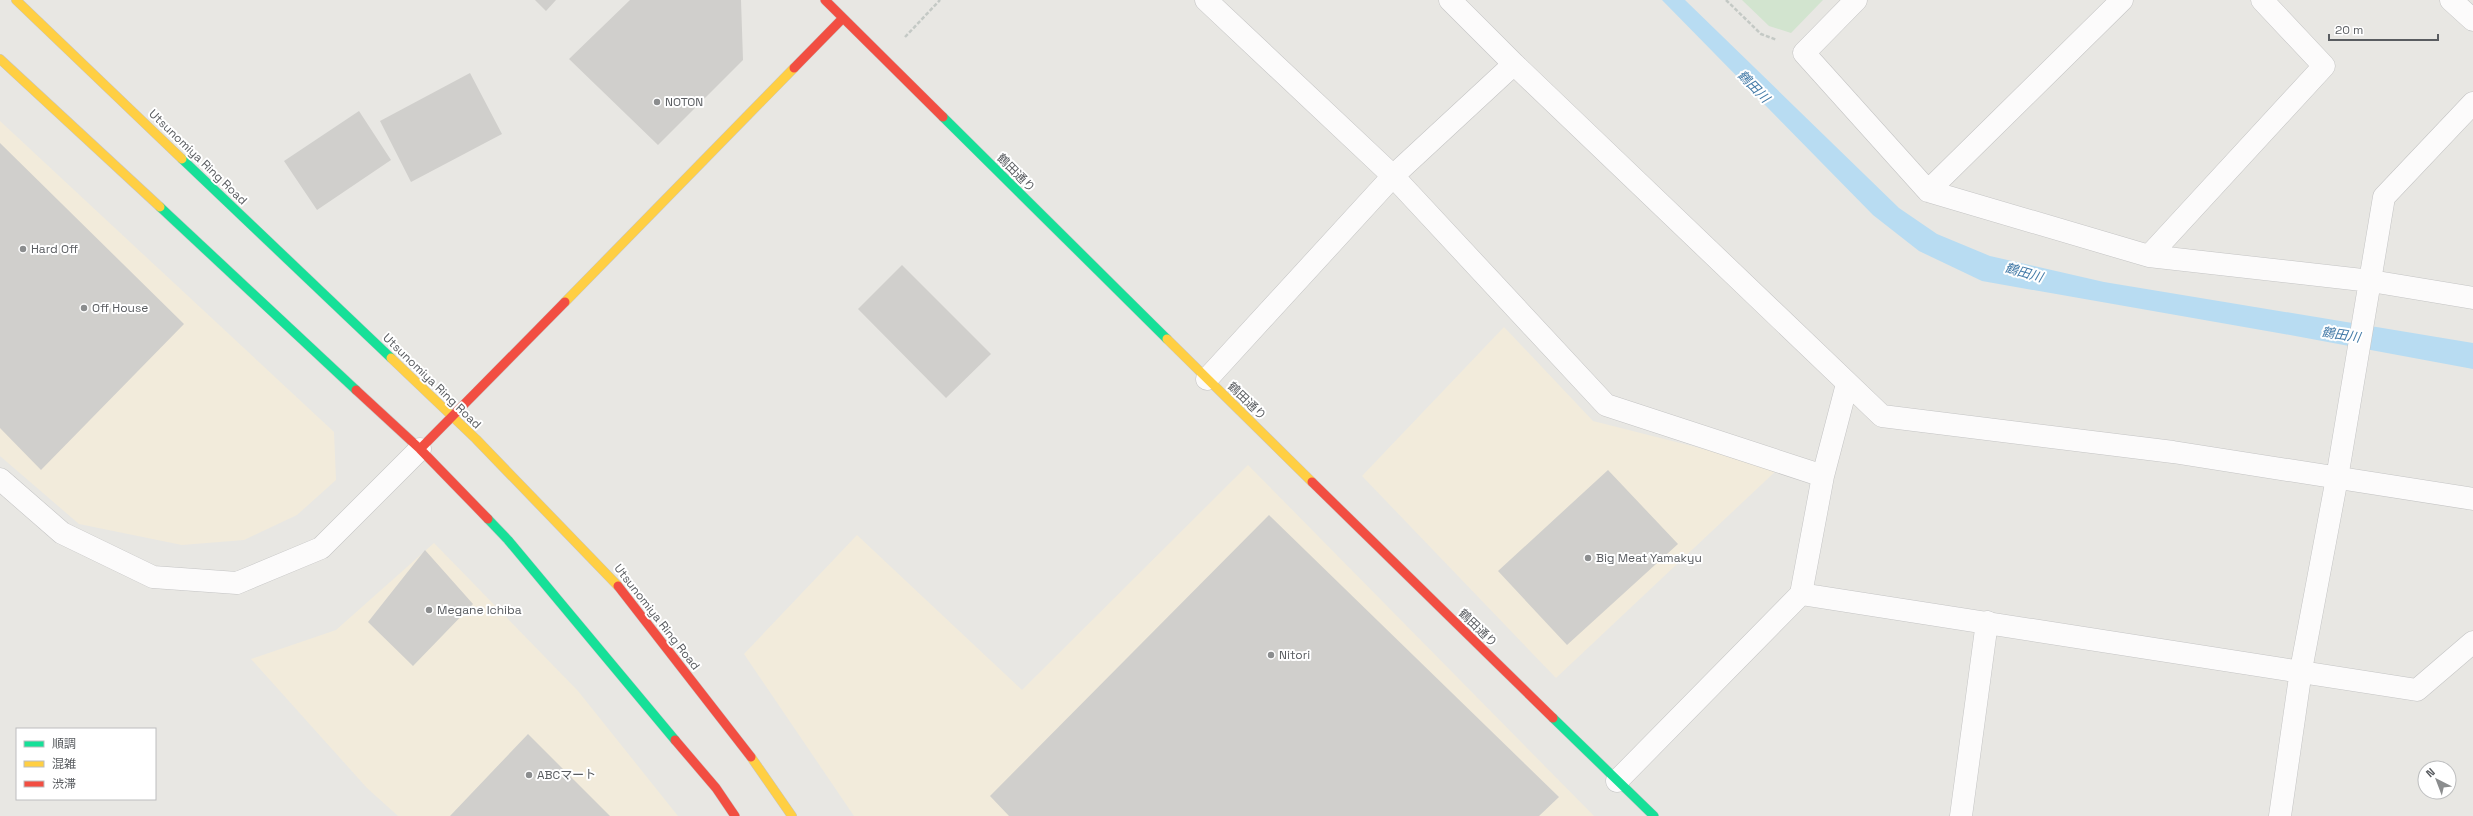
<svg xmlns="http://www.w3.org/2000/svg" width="2473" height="816" font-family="'Space Grotesk','Noto Sans JP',sans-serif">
<rect width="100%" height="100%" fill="#e8e7e3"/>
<path fill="#f2ebdb" d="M0,121L334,432L336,480L297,515L244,540L182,545L79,524L0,456Z
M1504,327L1593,421L1779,468L1556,678L1362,476Z
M1248,465L1594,816H854L744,654L857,535L1022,690Z
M434,543L578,691L678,816H398L367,788L251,659L336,630Z"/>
<path fill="#d2e4cf" d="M1742,0H1823L1791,33L1769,26Z"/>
<path fill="#b8dcf2" d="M1662,0H1685L1899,208L1937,234L1990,256L2056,271L2104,282L2473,343V369L2284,334L1982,281L1919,251L1873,215Z"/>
<path fill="#d0cfcc" d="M535,0H556L546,11Z
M630,0H741L743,60L658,145L569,59Z
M470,73L502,134L411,182L380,121Z
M359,111L391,160L317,210L284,161Z
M0,143L184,324L41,470L0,428Z
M902,265L991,354L946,398L858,309Z
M1608,470L1678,544L1567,645L1498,571Z
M1269,515L1559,797L1539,816H1009L990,796Z
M425,550L473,604L413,666L368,622Z
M528,734L610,816H450Z"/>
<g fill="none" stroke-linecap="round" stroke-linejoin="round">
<g stroke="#c4c4c4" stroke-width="23">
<path id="street" d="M1206,0L1393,176L1606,405L1823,476L1847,384
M1450,0L1514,64
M1856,0L1804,53L1928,191L2149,256L2371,281L2473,298
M2451,0L2473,20
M1928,191L2122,0
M2149,256L2324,66L2262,0
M1207,379L1393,176L1514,64L1882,416L2173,452L2473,499
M0,479L62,533L153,577L237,583L321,548L420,449
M1801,594L2417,690L2473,642
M1617,781L1801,594L1823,476
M1961,816L1987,622
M2280,816L2301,670L2337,478L2384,197L2473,103"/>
</g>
<g stroke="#c5c5c5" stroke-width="10">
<path id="fast" d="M943,117L1167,339
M182,159L391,358
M160,207L356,390
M488,519L508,540L675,740
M1553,718L1654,816"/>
</g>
<g stroke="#c5c5c5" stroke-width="10">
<path id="slow" d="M16,0L182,159
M0,59L160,207
M565,302L794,68
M1167,339L1312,482
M391,358L476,439L618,586
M751,757L792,816"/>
</g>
<g stroke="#c5c5c5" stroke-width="10">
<path id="jam" d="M825,0L943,117
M794,68L843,18
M356,390L420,449L488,519
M420,449L565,302
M1312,482L1553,718
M618,586L751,757
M675,740L716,788L735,816"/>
</g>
<path stroke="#c4c9c5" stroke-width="2.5" stroke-dasharray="4 2" stroke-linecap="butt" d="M1726,0L1761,34L1777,40
M905,37L940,0"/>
<use href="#street" stroke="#fcfbfb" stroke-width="22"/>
<use href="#fast" stroke="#16e098" stroke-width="9"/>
<use href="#slow" stroke="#ffcf43" stroke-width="9"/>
<use href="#jam" stroke="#f24e42" stroke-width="9"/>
</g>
<g fill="#8b8d8e" stroke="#fff" stroke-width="1.5">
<circle cx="657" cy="102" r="4"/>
<circle cx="23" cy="249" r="4"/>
<circle cx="84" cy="308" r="4"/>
<circle cx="1588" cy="558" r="4"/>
<circle cx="429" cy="610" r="4"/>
<circle cx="1271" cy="655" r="4"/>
<circle cx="529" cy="775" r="4"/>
</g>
<g text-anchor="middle" stroke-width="4" stroke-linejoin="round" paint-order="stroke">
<g font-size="12" fill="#595c60" stroke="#fff" text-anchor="start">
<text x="665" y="106">NOTON</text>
<text x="31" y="253">Hard Off</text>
<text x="92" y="312">Off House</text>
<text x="1596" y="562">Big Meat Yamakyu</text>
<text x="437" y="614">Megane Ichiba</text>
<text x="1279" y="659">Nitori</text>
<text x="537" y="779">ABCマート</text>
</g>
<g font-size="12" fill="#595c60" stroke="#fff">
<text transform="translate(198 157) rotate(44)" y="4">Utsunomiya Ring Road</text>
<text transform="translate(1016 173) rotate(45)" y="4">鶴田通り</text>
<text transform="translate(432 381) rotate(44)" y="4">Utsunomiya Ring Road</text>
<text transform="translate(1247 401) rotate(44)" y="4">鶴田通り</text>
<text transform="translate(657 617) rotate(52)" y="4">Utsunomiya Ring Road</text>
<text transform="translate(1478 628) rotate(44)" y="4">鶴田通り</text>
</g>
<g font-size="13" font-style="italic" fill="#437aa7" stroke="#fff">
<text transform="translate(1754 86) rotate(45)" y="5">鶴田川</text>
<text transform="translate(2024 272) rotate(16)" y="5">鶴田川</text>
<text transform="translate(2341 334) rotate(9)" y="5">鶴田川</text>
</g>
</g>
<rect x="16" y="728" width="140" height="72" fill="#ffffff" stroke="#bdbebf"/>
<rect x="24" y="741" width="20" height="6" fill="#16e098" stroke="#bdbebf"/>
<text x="52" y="748" font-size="12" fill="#595c60">順調</text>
<rect x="24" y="761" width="20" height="6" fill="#ffcf43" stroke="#bdbebf"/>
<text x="52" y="768" font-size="12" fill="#595c60">混雑</text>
<rect x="24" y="781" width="20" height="6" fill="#f24e42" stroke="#bdbebf"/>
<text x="52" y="788" font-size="12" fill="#595c60">渋滞</text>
<g transform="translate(2437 780) rotate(318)"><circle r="19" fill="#ffffff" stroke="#bdbebf"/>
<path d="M0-3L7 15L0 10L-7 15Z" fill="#8b8d8e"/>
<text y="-6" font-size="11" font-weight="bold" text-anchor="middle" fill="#595c60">N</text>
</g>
<path d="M2329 34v6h109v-6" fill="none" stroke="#595c60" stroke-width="2"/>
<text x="2335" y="34" font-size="12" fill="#595c60" stroke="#ffffff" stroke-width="3" paint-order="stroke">20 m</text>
</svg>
